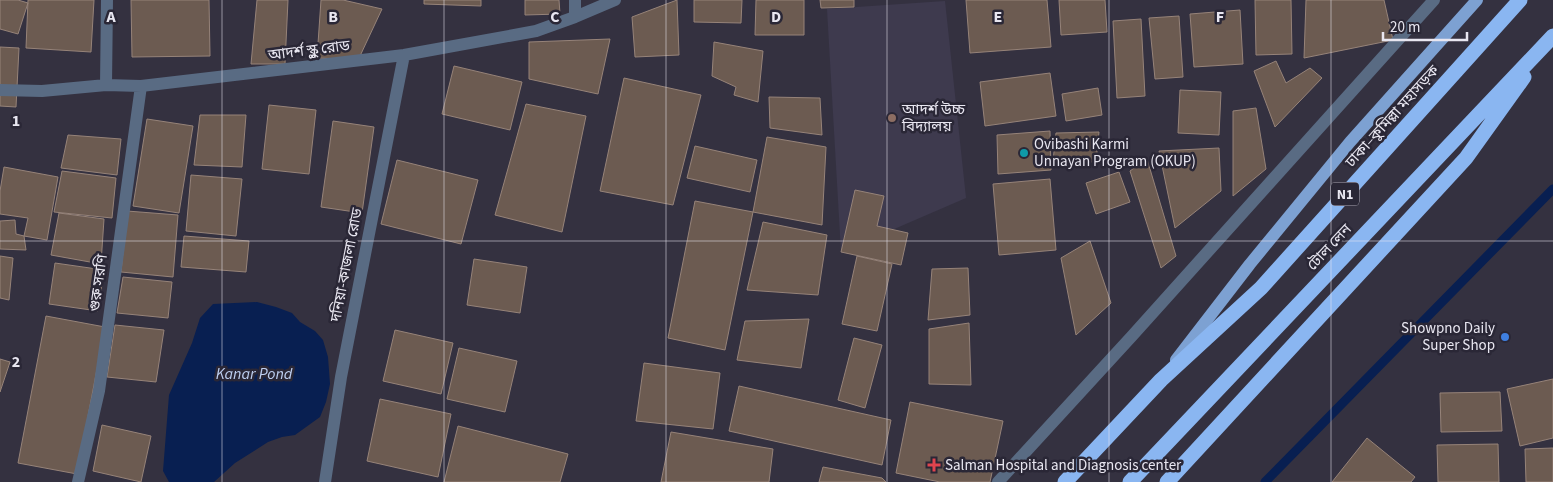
<svg xmlns="http://www.w3.org/2000/svg" width="1553" height="482" font-family="'Source Sans 3','Noto Sans Bengali',sans-serif">
<rect width="100%" height="100%" fill="#343140"/>
<path fill="#3e3a4e" d="M945,1L966,198L841,252L827,9Z"/>
<path fill="#081f51" d="M257,302L276,307L292,313L300,322L315,331L323,340L328,357L330,384L326,402L320,417L295,435L282,437L268,442L235,463L214,482H169L163,471L169,395L192,343L200,318L213,304Z"/>
<g fill="none" stroke-linecap="round" stroke-linejoin="round">
<path stroke="#081f51" stroke-width="9" d="M1265,482L1553,189"/>
</g>
<path fill="#6c5b51" stroke="#968379" d="M0,0H18L28,3L18,34L0,29Z
M28,0H94L91,52L26,48Z
M131,0H209L210,56L132,57Z
M257,0H288L285,64H251Z
M321,0H343L382,9L360,56L345,59L317,58Z
M424,0H481V6L424,4Z
M525,0H559L560,14L525,15Z
M677,0L679,55L635,57L632,17Z
M694,0H742L741,23L694,22Z
M756,0H804V35H755Z
M820,0H854V7L821,8Z
M966,0H1047L1051,47L970,53Z
M1059,0H1105L1107,32L1061,35Z
M1255,0H1291L1292,54L1256,55Z
M1306,0H1384L1393,40L1304,58Z
M1240,10L1243,64L1194,67L1190,14Z
M1179,16L1183,77L1155,79L1149,18Z
M1141,19L1145,96L1117,98L1113,21Z
M610,39L598,94L529,79V42Z
M714,42L763,51L758,102L734,95L736,87L712,76Z
M0,47L19,48L16,107L0,106Z
M1276,61L1286,83L1310,68L1322,78L1275,127L1254,71Z
M454,66L522,82L510,130L442,114Z
M1050,73L1056,116L985,126L980,82Z
M624,78L701,95L673,205L600,191Z
M1098,88L1102,115L1066,121L1062,94Z
M1180,90L1221,92L1219,135L1178,133Z
M769,97L820,98L822,135L770,128Z
M526,104L586,116L562,232L495,215Z
M269,105L316,110L309,174L262,169Z
M1256,108L1266,169L1233,196V111Z
M200,115H246L242,167L194,165Z
M147,119L193,126L179,213L133,206Z
M333,121L374,127L362,213L321,207Z
M1050,131L1051,170L998,174L997,135Z
M1099,132L1096,162L1053,161L1056,133Z
M68,135L121,139L117,175L61,168Z
M767,137L826,147L822,225L753,212Z
M695,146L757,160L750,192L687,178Z
M1219,148L1221,191L1175,228L1159,151Z
M1147,159L1176,256L1161,268L1130,171Z
M397,160L478,180L461,244L381,224Z
M4,167L58,177L47,240L24,236L28,218L0,214V191Z
M62,171L116,178L112,218L54,212Z
M1119,172L1130,202L1096,214L1086,183Z
M191,175L242,179L236,236L186,231Z
M1050,179L1056,250L999,255L993,184Z
M855,190L884,196L877,226L908,233L901,265L841,252Z
M695,201L753,212L725,350L668,338Z
M127,211L178,215L173,277L121,272Z
M59,213L104,219L101,264L51,255Z
M15,220L16,234L24,236L26,250L0,249V221Z
M763,222L827,235L818,295L747,290Z
M184,236L249,241L246,272L181,267Z
M1090,241L1111,303L1076,335L1061,258Z
M0,256L13,258L9,300L0,298Z
M857,256L892,264L877,331L842,324Z
M474,259L527,267L520,313L467,305Z
M55,263L104,270L98,311L49,304Z
M968,268L970,315L928,320L932,269Z
M123,277L172,282L168,318L117,313Z
M46,316L105,327L77,474L18,463Z
M809,319L801,368L737,360L745,321Z
M969,323L971,385L929,384V329Z
M115,325L164,330L156,382L107,377Z
M395,330L453,343L441,394L383,381Z
M854,338L882,345L865,408L838,400Z
M459,348L517,361L505,412L447,399Z
M0,359L10,362L0,392Z
M644,363L720,373L713,429L636,421Z
M1553,379V438L1520,446L1507,389Z
M739,386L891,420L882,465L729,431Z
M1500,392L1502,431L1441,432L1440,393Z
M380,399L451,414L438,477L367,461Z
M910,402L1003,421L990,482H940L896,473Z
M102,425L151,436L141,482L93,471Z
M458,426L568,454L560,482H444Z
M671,432L773,449L769,482H661Z
M1367,438L1415,477L1411,482H1332Z
M1498,444L1499,482H1438L1437,445Z
M1553,448V482H1526L1525,449Z
M823,467L882,478L886,482H819Z"/>
<g fill="none" stroke-linecap="round" stroke-linejoin="round">
<path stroke="#596b83" stroke-width="12" d="M575,0V17
M106,85L107,0
M0,90L42,91L106,85L141,86L404,55L536,31L575,17L615,0
M78,482L99,391L141,86
M325,482L341,377L404,55
M998,482L1132,336L1434,0"/>
<path stroke="#7da1d2" stroke-width="12" d="M1176,360L1250,264L1350,142L1477,0"/>
<path stroke="#8ab6f1" stroke-width="15" d="M1065,482L1161,380L1261,288L1520,0
M1130,482L1553,36
M1167,482L1466,158L1524,77"/>
</g>
<path fill="none" stroke="#e9e7f1" stroke-width="1" stroke-opacity="0.55" d="M222,0V482M444,0V482M666,0V482M887,0V482M1109,0V482M1331,0V482M0,241H1553"/>
<circle fill="#8d6e63" stroke="#2a2736" stroke-width="2" cx="892" cy="118" r="5"/>
<circle fill="#0f9aa8" stroke="#2a2736" stroke-width="2" cx="1024" cy="153" r="5"/>
<circle fill="#3f7fe0" stroke="#2a2736" stroke-width="2" cx="1505" cy="337" r="5"/>
<path fill="#e0444e" stroke="#2a2736" stroke-width="2" d="M931.5 457.5h5v5h5v5h-5v5h-5v-5h-5v-5h5z"/>
<g text-anchor="middle" stroke-width="5" stroke-linejoin="round" paint-order="stroke">
<rect fill="#2a2736" stroke="#b0adb9" stroke-width="1" x="1331" y="182.5" width="28" height="23" rx="4"/>
<g font-size="14" font-weight="bold" fill="#e9e7f1">
<text x="1345" y="199">N1</text>
</g>
<g font-size="15" fill="#e9e7f1" stroke="#2a2736">
<text transform="translate(309 50) rotate(-7)" y="5">আদর্শ স্কুল রোড</text>
<text transform="translate(1392 116) rotate(-48)" y="5">ঢাকা–কুমিল্লা মহাসড়ক</text>
<text transform="translate(1329 247) rotate(-47)" y="5">টোল লেন</text>
<text transform="translate(346 265) rotate(-79)" y="5">দনিয়া-কাজলা রোড</text>
<text transform="translate(98 283) rotate(-82)" y="5">গুরু সরণি</text>
</g>
<g font-size="15" fill="#e9e7f1" stroke="#2a2736" text-anchor="start">
<text x="902" y="114">আদর্শ উচ্চ<tspan x="902" dy="17">বিদ্যালয়</tspan></text>
<text x="1034" y="149">Ovibashi Karmi<tspan x="1034" dy="17">Unnayan Program (OKUP)</tspan></text>
<text x="1495" y="333" text-anchor="end">Showpno Daily<tspan x="1495" dy="17">Super Shop</tspan></text>
<text x="945" y="470">Salman Hospital and Diagnosis center</text>
</g>
<g font-size="16" font-style="italic" fill="#bdcef0" stroke="#2a2736">
<text x="254" y="379">Kanar Pond</text>
</g>
</g>
<g font-size="16" text-anchor="middle" font-weight="bold" fill="#e9e7f1" stroke="#2a2736" stroke-width="5" stroke-linejoin="round" paint-order="stroke">
<text x="111" y="22">A</text>
<text x="333" y="22">B</text>
<text x="555" y="22">C</text>
<text x="776" y="22">D</text>
<text x="998" y="22">E</text>
<text x="1220" y="22">F</text>
<text x="16" y="126">1</text>
<text x="16" y="367">2</text>
</g>
<path d="M1383 32v8h84v-8" fill="none" stroke="#e9e7f1" stroke-width="2.5"/>
<text x="1390" y="32" font-size="15" fill="#e9e7f1" stroke="#2a2736" stroke-width="4" paint-order="stroke">20 m</text>
</svg>
